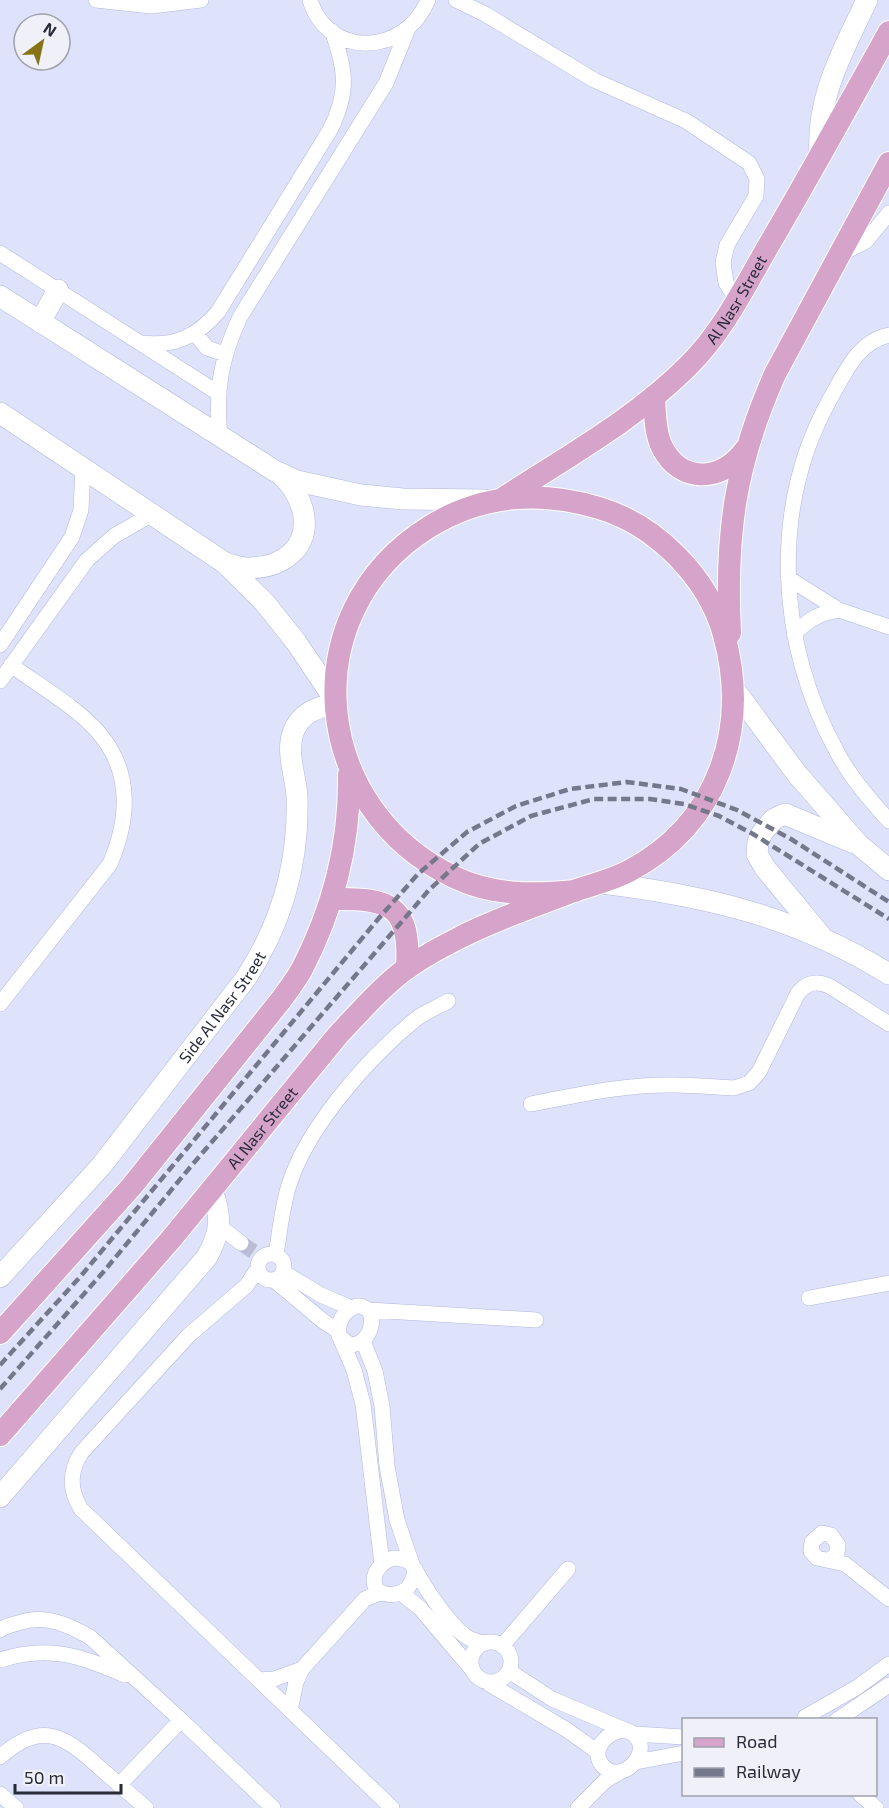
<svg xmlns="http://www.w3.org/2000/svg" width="889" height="1808" font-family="'Exo 2',sans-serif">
<rect width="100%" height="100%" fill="#dee2fa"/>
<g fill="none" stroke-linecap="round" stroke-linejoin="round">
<path stroke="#babdd3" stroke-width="15" stroke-dasharray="15 8" stroke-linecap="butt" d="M241,1243L257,1254"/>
<g stroke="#b1b8de" stroke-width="16">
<path id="street" d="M96,0L151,6L201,0
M310,0C328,59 405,56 428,0
M456,0L485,14L594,80L686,121L749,163L757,179L756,196L727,245L723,262L726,283L737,300
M0,253L218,393
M841,254L866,241L889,213
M195,333L207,348L225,354
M889,335C857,342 845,373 830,399C769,509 778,644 837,752C851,778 870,800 889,821
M141,343C173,347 197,337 218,312L330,130C349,93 346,69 332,31
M220,436C215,391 221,358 240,317L386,83L407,31
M788,578L839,610L889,627
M794,634C808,620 819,613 839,610
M0,645L72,537L81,510L83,467
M0,681L87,560L114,536L152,514
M0,1004L110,864C129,819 132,772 99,733C78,708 38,685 11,665
M531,1104C578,1095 625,1084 674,1085C694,1085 714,1087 734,1088L749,1083L759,1072L798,993C807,982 818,980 831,987L889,1024
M219,1226L241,1243
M258 1267a13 13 0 1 1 26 0a13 13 0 1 1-26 0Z
M276,1255C280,1231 282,1205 290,1182C309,1125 369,1057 416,1019C425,1012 438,1007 448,1001
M257,1270L246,1286L189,1335L82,1452C69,1471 69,1489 81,1509L392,1808
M283,1272L321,1295L351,1308
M274,1280L323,1321L338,1331
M809,1298L889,1283
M357,1306H361L369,1310C376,1325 367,1345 350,1345L339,1336C337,1323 343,1310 357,1306Z
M369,1310L536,1320
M341,1340L354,1370L363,1404L382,1564
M363,1341L375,1371L382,1406L387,1466L397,1520L412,1564
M393,1558C416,1559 420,1571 407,1589C397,1596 386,1597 376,1589C370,1574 380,1563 393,1558Z
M830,1560L837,1554L838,1545L831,1535L822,1533L812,1542L811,1551L817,1558L845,1564L889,1599
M415,1569C424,1587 451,1627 467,1637C473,1641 479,1642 485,1643
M401,1593L420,1608L474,1672
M0,1630C5,1626 11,1625 18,1623C45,1614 67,1624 90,1637L181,1720L273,1808
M471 1662a20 20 0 1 1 40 0a20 20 0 1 1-40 0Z
M502,1646L568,1569
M0,1660C49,1644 80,1656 125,1675
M509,1671L552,1699L625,1730
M481,1679L567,1730L598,1752
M259,1680L274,1679L302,1669
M290,1710L296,1682L302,1669L365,1599L377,1594L384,1593
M805,1717L856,1688L889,1664
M837,1720L889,1685
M625,1730C662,1742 623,1790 602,1765C589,1748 609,1731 625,1730Z
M634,1734L684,1737
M0,1757C41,1720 64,1735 100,1768C115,1781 131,1795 146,1808
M636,1762L684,1753
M119,1785L181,1720
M0,1794L16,1808
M860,1794L876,1808
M578,1808L606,1780L620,1772"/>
</g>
<g stroke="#b1b8de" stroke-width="22">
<g id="secondary">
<path d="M820,157C816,97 842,53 867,0"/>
<path d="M0,296L275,471L297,481L361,495L403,499L485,500"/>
<path d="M40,322L58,290"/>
<path d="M0,413L225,563L265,603L296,642L335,700"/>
<path d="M225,563C233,565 241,568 248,568C282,568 311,548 303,511C299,497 293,485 282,476"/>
<path d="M734,689L797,774L858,844L889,870"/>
<path d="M602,883C708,896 797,917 889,974"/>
<path d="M821,936L765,868L757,854L758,842L762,833L774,819L785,814L852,842"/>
<path id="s1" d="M0,1277L102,1165L246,978C282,923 299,863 297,797C296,777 286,753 293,733C299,715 316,706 335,705"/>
<path d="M0,1497L207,1257C221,1231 222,1218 212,1190"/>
</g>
</g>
<g stroke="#fff" stroke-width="24">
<g id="primary">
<path d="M654,397C655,413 655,433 662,447C681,485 723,481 745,450"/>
<path id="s2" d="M505,497C568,456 637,418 690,364C724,330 746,284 770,243C811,173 850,102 889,32"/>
<path d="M730,633C725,534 735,464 775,374L889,163"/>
<path d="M332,899C390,898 411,905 407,968"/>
<path d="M0,1333L132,1186L281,1000C288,990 296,980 302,969C333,909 350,842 349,775"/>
<path id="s3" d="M0,1435L172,1238L338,1035C358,1014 386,982 410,966C425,956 441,947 457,939C493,920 533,907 571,892C590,885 610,881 629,871C718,824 750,730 724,635C708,577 656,525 599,508C541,490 482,494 429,527C291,613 311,809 454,877C493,896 534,895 575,891"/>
</g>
</g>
<use href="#street" stroke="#fff" stroke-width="15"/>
<use href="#secondary" stroke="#fff" stroke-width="21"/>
<use href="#primary" stroke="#d6a3ca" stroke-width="22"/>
<path stroke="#75788b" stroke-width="4.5" stroke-dasharray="9 4.5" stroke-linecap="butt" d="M0,1365L80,1277L379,918L418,874L467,832L516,806L570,789L627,782L681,789L737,810L791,839L889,902
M0,1389L105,1270L192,1165L429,890L479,844L531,816L594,799H650L684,804L719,816L753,834L889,919"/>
</g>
<g text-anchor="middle" stroke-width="6" stroke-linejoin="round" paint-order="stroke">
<g font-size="16" fill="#282b39" stroke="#eff0f8">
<text dy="6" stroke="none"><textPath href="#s2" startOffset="308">Al Nasr Street</textPath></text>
<text dy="6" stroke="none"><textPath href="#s1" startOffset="350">Side Al Nasr Street</textPath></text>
<text dy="6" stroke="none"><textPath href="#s3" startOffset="404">Al Nasr Street</textPath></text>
</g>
</g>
<rect x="682" y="1718" width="195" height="78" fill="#eff0f8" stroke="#9fa1ac" stroke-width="1.5"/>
<rect x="694" y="1738" width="30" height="9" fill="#d6a3ca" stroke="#9fa1ac" stroke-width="1.5"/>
<text x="736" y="1748" font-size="18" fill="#282b39">Road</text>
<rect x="694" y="1768" width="30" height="9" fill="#75788b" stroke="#9fa1ac" stroke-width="1.5"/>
<text x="736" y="1778" font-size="18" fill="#282b39">Railway</text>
<g transform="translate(42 42) rotate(33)"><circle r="28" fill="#eff0f8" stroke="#9fa1ac" stroke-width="1.5"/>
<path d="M0-4.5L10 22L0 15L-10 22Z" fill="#867316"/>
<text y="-9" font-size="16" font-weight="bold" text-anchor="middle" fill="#282b39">N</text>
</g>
<path d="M15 1784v9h106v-9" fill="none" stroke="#282b39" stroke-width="3"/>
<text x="24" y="1784" font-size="18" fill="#282b39" stroke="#eff0f8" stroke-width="4.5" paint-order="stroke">50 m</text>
</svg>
